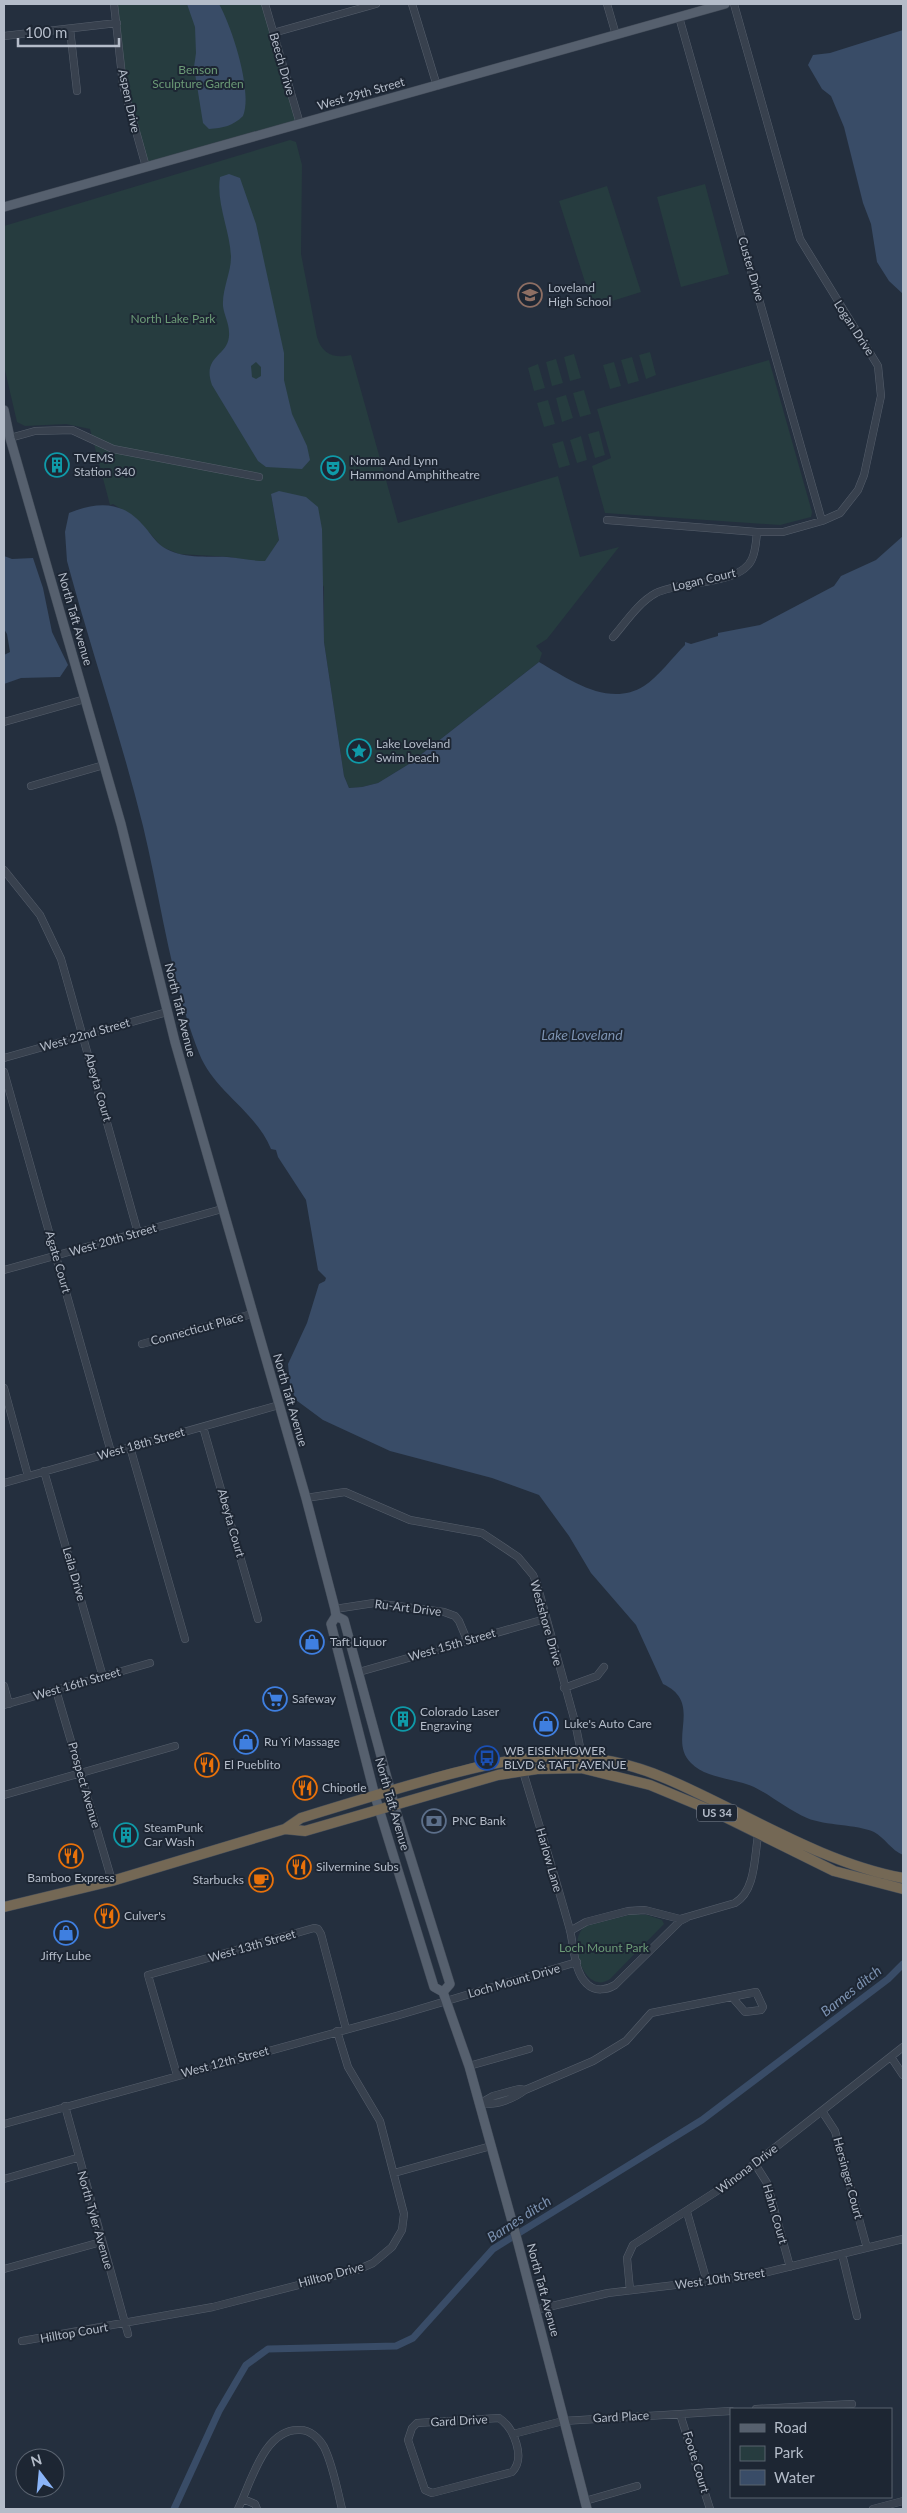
<svg xmlns="http://www.w3.org/2000/svg" width="907" height="2513" font-family="Lato,sans-serif">
<rect width="100%" height="100%" fill="#242f3e"/>
<path fill="#263c3f" d="M114,4H265L300,124L146,167L126,97Z
M290,140L296,142L302,165L301,254L317,337C322,354 334,359 351,355L398,523L558,476L580,557L619,547L547,639L536,646L542,653L539,662L409,764L378,783L362,787L349,788L344,776L324,642V587L271,494L279,540L266,561H246L231,557L179,554L162,547L137,519L113,504L110,505L90,429L66,424L25,426L17,422L4,366V226Z
M705,184L729,274L681,287L657,197Z
M607,186L641,292L593,307L559,201Z
M650,352L656,375L646,379L639,355Z
M574,354L581,378L570,381L564,357Z
M632,357L639,381L628,384L621,360Z
M556,359L563,383L552,386L546,362Z
M769,360L812,512L811,517L780,525L605,513L592,466L611,458L597,409Z
M614,362L621,386L610,389L603,365Z
M538,364L545,388L534,391L528,368Z
M584,390L591,414L580,417L573,393Z
M566,395L573,418L562,422L556,398Z
M548,400L555,424L544,427L537,403Z
M599,431L605,455L595,458L588,434Z
M581,436L587,460L577,463L570,440Z
M563,441L570,465L559,468L552,444Z
M633,1914L647,1915L662,1920L664,1924L610,1979C584,1997 565,1938 586,1926Z"/>
<path fill="#394c67" fill-rule="evenodd" d="M187,4H219C232,27 253,92 243,116C233,126 223,128 209,129L203,123L194,67L196,53L195,27Z
M903,30V294L889,281L877,262L871,224L863,203L844,127L831,96L822,89L808,65L813,55L830,53Z
M229,174L240,178L256,224L284,353V380L292,414L307,446L310,460L302,469L266,467L258,461L212,385C201,354 231,357 229,332C229,323 224,315 223,306C222,289 231,273 231,257C230,230 216,204 220,177ZM256,362L261,367V376L256,379L252,377L251,366Z
M279,491L306,497L318,507L322,529L324,642L344,776L349,788L362,787L378,783L409,764L539,662C570,680 609,708 644,686C658,677 673,657 685,645V642L691,644L718,636V633L760,625L834,586L841,576L876,560L903,536V1855C891,1850 885,1838 874,1832C856,1824 826,1826 807,1818C788,1810 772,1796 754,1787C735,1778 706,1779 691,1763C667,1740 704,1703 663,1684L636,1625L591,1573L569,1536L539,1495L492,1478L390,1451L323,1420L296,1400L290,1385L288,1364L307,1323L319,1284L325,1281L326,1278L318,1270L306,1200L278,1157L276,1150L271,1149C255,1110 214,1092 199,1053C171,982 161,901 143,826C121,737 91,650 67,561L65,532L69,513C96,502 121,500 142,524C149,531 155,542 163,547C181,559 207,556 227,557C240,558 252,561 265,561L279,540L271,494Z
M4,556L12,559L33,558L43,588L52,632L68,665L60,677L21,678L4,684V655L10,652L7,634L4,629Z"/>
<g fill="none" stroke-linecap="round" stroke-linejoin="round">
<path stroke="#394c67" stroke-width="7" d="M174,2509L219,2411L246,2365L268,2349L396,2346L413,2338L493,2249L702,2120L888,1979L903,1964"/>
<g stroke="#565f6c" stroke-width="8">
<path id="minor" d="M114,4L123,85L146,167
M265,4L300,124
M412,4L437,86
M607,4L616,35
M679,17L822,521
M70,29L77,91
M273,33L376,4
M4,36L117,23
M10,438L35,431L72,430L113,449L259,477
M607,520L757,532H783L822,521L840,513L858,490L864,475L881,396L878,366L800,239L734,4
M613,637C626,622 639,602 656,593C682,580 740,586 752,559C756,550 756,541 757,532
M4,722L85,699
M31,786L104,765
M4,870L40,915L61,959L138,1233
M4,1058L167,1012
M4,1072L111,1452
M4,1270L222,1209
M142,1344L252,1314
M4,1388L28,1476
M203,1427L258,1619
M130,1447L185,1639
M44,1471L103,1677
M4,1483L279,1405
M306,1498L345,1492L410,1520L482,1533L518,1557L533,1575L537,1584L575,1722L582,1757L581,1768
M335,1609L374,1603L444,1612L455,1616L459,1621L467,1640
M359,1672L545,1619
M4,1686L9,1704
M564,1688L597,1676L604,1667
M56,1690L112,1881
M4,1705L150,1663
M519,1758C536,1815 554,1872 570,1930C574,1947 574,1972 587,1984C595,1992 607,1990 615,1985L680,1921L688,1917
M4,1795L175,1746
M570,1931L586,1922L628,1911L645,1910L680,1919L735,1903C757,1890 754,1853 759,1830
M891,2057L903,2075
M469,2066L529,2049
M177,2075L148,1975L314,1928L318,1929L321,1934L346,2029
M525,2090L593,2061L626,2041L651,2013L756,1992L763,2007L761,2010L745,2012L732,1997
M479,2104L493,2096L519,2089L525,2090C515,2098 496,2106 483,2103
M65,2106L128,2334
M822,2111L835,2131L867,2248
M4,2124L396,2016L577,1962
M755,2164L767,2183L790,2267
M394,2173L491,2146
M4,2179L77,2158
M687,2212L707,2282
M842,2254L857,2316
M4,2269L101,2242
M630,2290L627,2258L633,2245L734,2180L903,2047
M535,2310L608,2293L751,2276L903,2239
M22,2341L213,2307L357,2270L373,2263L392,2247L402,2230L404,2214L380,2121L348,2067L337,2031
M756,2409L852,2404
M680,2414L710,2509
M499,2418C514,2428 526,2458 512,2472L432,2493L425,2490L408,2440L412,2428L417,2423Z
M513,2434L563,2421L731,2411
M243,2499L255,2504L257,2509
M585,2501L637,2486
M238,2509C251,2483 264,2428 300,2430C310,2430 319,2438 324,2447C333,2465 337,2489 342,2509
M873,2509L903,2501"/>
</g>
<g stroke="#414a57" stroke-width="10">
<path id="major" d="M4,207L725,4
M4,410L10,438L121,824L175,1042L306,1498L335,1609L336,1616L344,1620L396,1811L450,1984L443,1992
M336,1616L331,1624L375,1796L434,1987L443,1992L469,2066L518,2243L587,2509"/>
</g>
<g stroke="#434c59" stroke-width="11">
<path id="highway" d="M285,1829L305,1831L498,1775L537,1769L581,1768L650,1785L715,1812L834,1871L903,1889
M4,1907L112,1881L285,1829L301,1818C343,1805 385,1792 428,1780C514,1756 581,1742 667,1779C744,1812 821,1863 903,1878"/>
</g>
<use href="#minor" stroke="#38414e" stroke-width="7"/>
<use href="#major" stroke="#56606e" stroke-width="9"/>
<use href="#highway" stroke="#746855" stroke-width="10"/>
</g>
<defs>
<g id="school-ring" transform="scale(1.25)"><circle r="9.5" fill="#1d2633" stroke="#8d6e63" stroke-width="1.5"/><path d="M0-5L7-2L0 1L-7-2ZM-4 1L0 2.5L4 1V4Q0 6-4 4Z" fill="#8d6e63"/></g>
<g id="building-ring" transform="scale(1.25)"><circle r="9.5" fill="#1d2633" stroke="#0f9aa8" stroke-width="1.5"/><path d="M-4-6H4V6H1V3H-1V6H-4ZM-2.5-4.3h1.7v1.8h-1.7ZM.8-4.3h1.7v1.8H.8ZM-2.5-1h1.7V.8h-1.7ZM.8-1h1.7V.8H.8Z" fill="#0f9aa8"/></g>
<g id="theatre-ring" transform="scale(1.25)"><circle r="9.5" fill="#1d2633" stroke="#0f9aa8" stroke-width="1.5"/><path d="M-5-5.5Q0-4 5-5.5V0Q5 5 0 6Q-5 5-5 0ZM-3.3-2.5H-1v1.5H-3.3ZM1-2.5H3.3v1.5H1ZM-2.8 1Q0 5.5 2.8 1Z" fill="#0f9aa8"/></g>
<g id="sight-ring" transform="scale(1.25)"><circle r="9.5" fill="#1d2633" stroke="#0f9aa8" stroke-width="1.5"/><path d="M0-6L1.8-2.2L6-1.7L2.9 1.2L3.7 5.4L0 3.3L-3.7 5.4L-2.9 1.2L-6-1.7L-1.8-2.2Z" fill="#0f9aa8"/></g>
<g id="shop-ring" transform="scale(1.25)"><circle r="9.5" fill="#1d2633" stroke="#3f7fe0" stroke-width="1.5"/><path d="M-5-2.5h2.3a2.7 3.5 0 0 1 5.4 0H5L5.5 6h-11ZM-1.5-2.5h3a1.5 2.3 0 0 0-3 0Z" fill="#3f7fe0"/></g>
<g id="supermarket-ring" transform="scale(1.25)"><circle r="9.5" fill="#1d2633" stroke="#3f7fe0" stroke-width="1.5"/><path d="M-6-5.5h2.5l.6 2H6L4.5 2H-2.5L-4.4-4H-6ZM-1.5 3.2a1.3 1.3 0 1 0 .1 0ZM3 3.2a1.3 1.3 0 1 0 .1 0Z" fill="#3f7fe0"/></g>
<g id="bus-ring" transform="scale(1.25)"><circle r="9.5" fill="#1d2633" stroke="#1a4fb4" stroke-width="1.5"/><path d="M-5-6H5V4H4V6H2V4H-2V6H-4V4H-5ZM-3.5-4V0h7V-4ZM-3.5 1.2v1.5H-2V1.2ZM2 1.2v1.5H3.5V1.2Z" fill="#1a4fb4"/></g>
<g id="restaurant-ring" transform="scale(1.25)"><circle r="9.5" fill="#1d2633" stroke="#e8710a" stroke-width="1.5"/><path d="M-5-6h1v4h1v-4h1v4h1v-4h1v5L-1.5 .5V6h-2V.5L-5-1ZM5-6V6H3V1.5H1.5Q1.5-4 5-6Z" fill="#e8710a"/></g>
<g id="bank-ring" transform="scale(1.25)"><circle r="9.5" fill="#1d2633" stroke="#5c6f8a" stroke-width="1.5"/><path d="M-6-4H6V4H-6ZM0-2.3a2.3 2.3 0 1 0 0 4.6a2.3 2.3 0 1 0 0-4.6Z" fill="#5c6f8a"/></g>
<g id="cafe-ring" transform="scale(1.25)"><circle r="9.5" fill="#1d2633" stroke="#e8710a" stroke-width="1.5"/><path d="M-5.5-4.5H6V0H3Q3 3.5 0 3.5H-2.5Q-5.5 3.5-5.5 0ZM3-3.2v2h1.7v-2ZM-6 4.5H4V6H-6Z" fill="#e8710a"/></g>
</defs>
<g fill-rule="evenodd">
<use href="#school-ring" x="530" y="295"/>
<use href="#building-ring" x="57" y="465"/>
<use href="#theatre-ring" x="333" y="468"/>
<use href="#sight-ring" x="359" y="751"/>
<use href="#shop-ring" x="312" y="1642"/>
<use href="#supermarket-ring" x="275" y="1699"/>
<use href="#building-ring" x="403" y="1719"/>
<use href="#shop-ring" x="546" y="1724"/>
<use href="#shop-ring" x="246" y="1742"/>
<use href="#bus-ring" x="487" y="1758"/>
<use href="#restaurant-ring" x="207" y="1765"/>
<use href="#restaurant-ring" x="305" y="1788"/>
<use href="#bank-ring" x="434" y="1821"/>
<use href="#building-ring" x="126" y="1835"/>
<use href="#restaurant-ring" x="71" y="1856"/>
<use href="#restaurant-ring" x="299" y="1867"/>
<use href="#cafe-ring" x="261" y="1880"/>
<use href="#restaurant-ring" x="107" y="1916"/>
<use href="#shop-ring" x="66" y="1933"/>
</g>
<g text-anchor="middle" stroke-width="4" stroke-linejoin="round" paint-order="stroke">
<rect fill="#1d2633" stroke="#878f9c" stroke-width="1" x="697" y="1804.5" width="40" height="17" rx="4"/>
<g font-size="11" font-weight="bold" fill="#b4bcc9">
<text x="717" y="1817">US 34</text>
</g>
<g font-size="12" fill="#b4bcc9" stroke="#1d2633">
<text transform="translate(282 64) rotate(74)" y="4">Beech Drive</text>
<text transform="translate(361 94) rotate(-16)" y="4">West 29th Street</text>
<text transform="translate(129 101) rotate(78)" y="4">Aspen Drive</text>
<text transform="translate(751 269) rotate(74)" y="4">Custer Drive</text>
<text transform="translate(854 328) rotate(57)" y="4">Logan Drive</text>
<text transform="translate(704 580) rotate(-13)" y="4">Logan Court</text>
<text transform="translate(75 619) rotate(74)" y="4">North Taft Avenue</text>
<text transform="translate(180 1010) rotate(76)" y="4">North Taft Avenue</text>
<text transform="translate(85 1035) rotate(-16)" y="4">West 22nd Street</text>
<text transform="translate(98 1087) rotate(74)" y="4">Abeyta Court</text>
<text transform="translate(113 1240) rotate(-16)" y="4">West 20th Street</text>
<text transform="translate(58 1262) rotate(74)" y="4">Agate Court</text>
<text transform="translate(197 1329) rotate(-15)" y="4">Connecticut Place</text>
<text transform="translate(290 1400) rotate(74)" y="4">North Taft Avenue</text>
<text transform="translate(141 1444) rotate(-16)" y="4">West 18th Street</text>
<text transform="translate(231 1523) rotate(74)" y="4">Abeyta Court</text>
<text transform="translate(74 1574) rotate(74)" y="4">Leila Drive</text>
<text transform="translate(408 1608) rotate(7)" y="4">Ru-Art Drive</text>
<text transform="translate(546 1623) rotate(74)" y="4">Westshore Drive</text>
<text transform="translate(452 1645) rotate(-16)" y="4">West 15th Street</text>
<text transform="translate(77 1684) rotate(-16)" y="4">West 16th Street</text>
<text transform="translate(84 1785) rotate(74)" y="4">Prospect Avenue</text>
<text transform="translate(392 1804) rotate(74)" y="4">North Taft Avenue</text>
<text transform="translate(549 1860) rotate(74)" y="4">Harlow Lane</text>
<text transform="translate(252 1946) rotate(-16)" y="4">West 13th Street</text>
<text transform="translate(514 1981) rotate(-16)" y="4">Loch Mount Drive</text>
<text transform="translate(225 2062) rotate(-15)" y="4">West 12th Street</text>
<text transform="translate(747 2169) rotate(-37)" y="4">Winona Drive</text>
<text transform="translate(848 2178) rotate(75)" y="4">Hersinger Court</text>
<text transform="translate(775 2214) rotate(74)" y="4">Hahn Court</text>
<text transform="translate(95 2220) rotate(74)" y="4">North Tyler Avenue</text>
<text transform="translate(331 2275) rotate(-15)" y="4">Hilltop Drive</text>
<text transform="translate(720 2279) rotate(-8)" y="4">West 10th Street</text>
<text transform="translate(543 2290) rotate(75)" y="4">North Taft Avenue</text>
<text transform="translate(74 2333) rotate(-10)" y="4">Hilltop Court</text>
<text transform="translate(621 2417) rotate(-3)" y="4">Gard Place</text>
<text transform="translate(459 2421) rotate(-3)" y="4">Gard Drive</text>
<text transform="translate(696 2462) rotate(73)" y="4">Foote Court</text>
</g>
<g font-size="12" fill="#6b9a76" stroke="#1d2633">
<text x="198" y="74">Benson<tspan x="198" dy="14">Sculpture Garden</tspan></text>
<text x="173" y="323">North Lake Park</text>
<text x="604" y="1952">Loch Mount Park</text>
</g>
<g font-size="12" fill="#b4bcc9" stroke="#1d2633" text-anchor="start">
<text x="548" y="292">Loveland<tspan x="548" dy="14">High School</tspan></text>
<text x="74" y="462">TVEMS<tspan x="74" dy="14">Station 340</tspan></text>
<text x="350" y="465">Norma And Lynn<tspan x="350" dy="14">Hammond Amphitheatre</tspan></text>
<text x="376" y="748">Lake Loveland<tspan x="376" dy="14">Swim beach</tspan></text>
<text x="330" y="1646">Taft Liquor</text>
<text x="292" y="1703">Safeway</text>
<text x="420" y="1716">Colorado Laser<tspan x="420" dy="14">Engraving</tspan></text>
<text x="564" y="1728">Luke's Auto Care</text>
<text x="264" y="1746">Ru Yi Massage</text>
<text x="504" y="1755">WB EISENHOWER<tspan x="504" dy="14">BLVD &amp; TAFT AVENUE</tspan></text>
<text x="224" y="1769">El Pueblito</text>
<text x="322" y="1792">Chipotle</text>
<text x="452" y="1825">PNC Bank</text>
<text x="144" y="1832">SteamPunk<tspan x="144" dy="14">Car Wash</tspan></text>
<text x="316" y="1871">Silvermine Subs</text>
<text x="71" y="1882" text-anchor="middle">Bamboo Express</text>
<text x="244" y="1884" text-anchor="end">Starbucks</text>
<text x="124" y="1920">Culver's</text>
<text x="66" y="1960" text-anchor="middle">Jiffy Lube</text>
</g>
<g font-size="14" font-style="italic" fill="#7c92b1" stroke="#1d2633">
<text x="582" y="1040">Lake Loveland</text>
<text transform="translate(851 1991) rotate(-38)" y="5">Barnes ditch</text>
<text transform="translate(519 2219) rotate(-33)" y="5">Barnes ditch</text>
</g>
</g>
<rect width="907" height="2513" fill="none" stroke="#b4bcc9" stroke-width="10"/>
<rect x="730" y="2408" width="162" height="90" fill="#1d2633" stroke="#59626f"/>
<rect x="740" y="2424" width="25" height="8" fill="#56606e" stroke="#59626f"/>
<text x="774" y="2433" font-size="15" fill="#b4bcc9">Road</text>
<rect x="740" y="2446" width="25" height="15" fill="#263c3f" stroke="#59626f"/>
<text x="774" y="2458" font-size="15" fill="#b4bcc9">Park</text>
<rect x="740" y="2470" width="25" height="15" fill="#394c67" stroke="#59626f"/>
<text x="774" y="2483" font-size="15" fill="#b4bcc9">Water</text>
<g transform="translate(40 2473) rotate(344)"><circle r="24" fill="#1d2633" stroke="#59626f"/>
<path d="M0-4L9 19L0 12L-9 19Z" fill="#8ab4f8"/>
<text y="-8" font-size="14" font-weight="bold" text-anchor="middle" fill="#b4bcc9">N</text>
</g>
<path d="M18 38v8h101v-8" fill="none" stroke="#b4bcc9" stroke-width="2.5"/>
<text x="25" y="38" font-size="15" fill="#b4bcc9" stroke="#1d2633" stroke-width="4" paint-order="stroke">100 m</text>
</svg>
